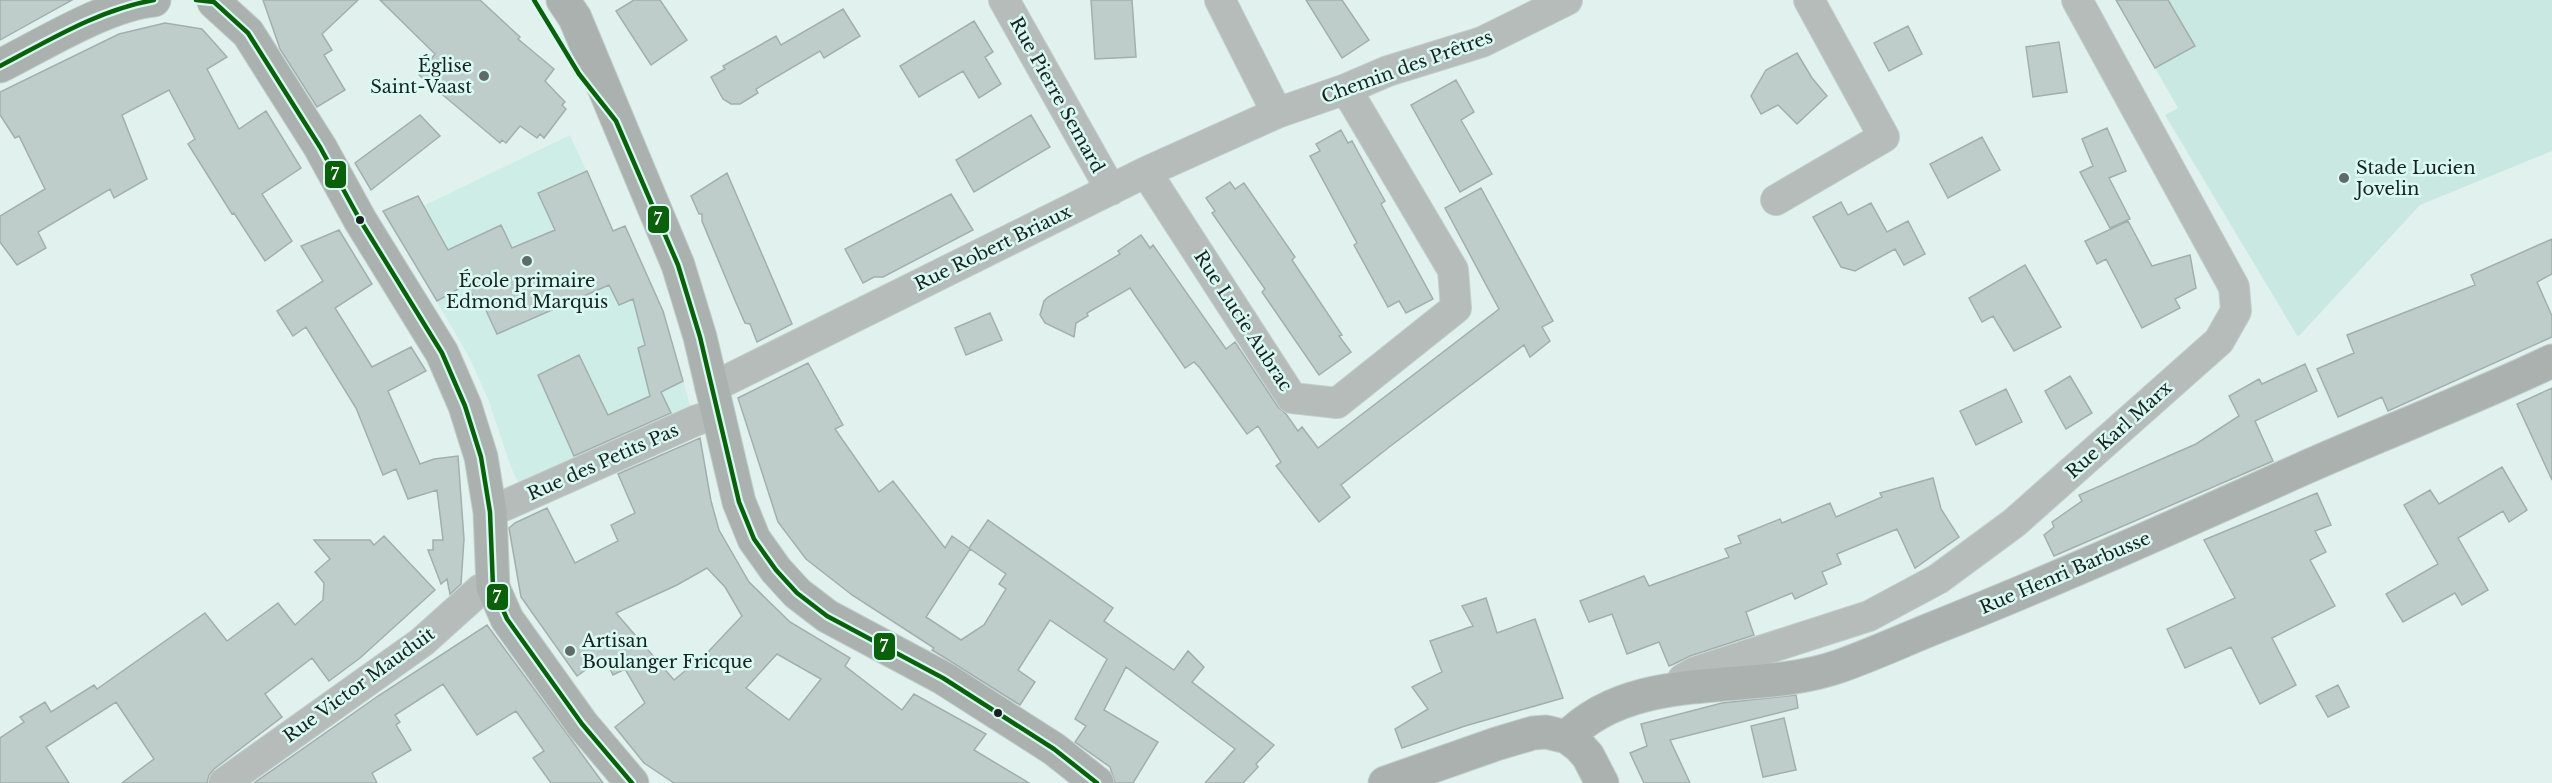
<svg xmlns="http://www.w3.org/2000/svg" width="2552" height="783" font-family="'Libre Baskerville',serif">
<rect width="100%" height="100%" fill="#e1f2ee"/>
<path fill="#cfede7" d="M570,135L602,205L590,211L601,236L625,226L663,312L691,408L520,485L512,470L488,399L468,355L390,222Z"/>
<path fill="#c9e8e1" d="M2116,0H2552V151L2420,205L2298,337L2165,115L2178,108Z"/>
<path fill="#bfcdca" stroke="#a2afac" stroke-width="1.5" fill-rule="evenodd" d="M0,0H72L0,40Z
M263,0H358L322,34L332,50L324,55L345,90L317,107L280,49Z
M380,0H480L520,37L518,39L554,69L545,81L565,102L562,105L566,109L544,138L540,134L537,138L520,126L506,143L502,140L500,143L419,75L435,54Z
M634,0H660L687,40L651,65L616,11Z
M1091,0H1132L1136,57L1095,59Z
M1306,0H1342L1369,40L1342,58Z
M2116,0H2168L2195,46L2155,68Z
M843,9L860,36L824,58L820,51L756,89L758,93L740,104H731L723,99L711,77L725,69L723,66L776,36L781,45Z
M974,21L993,52L985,57L1001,84L979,98L963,71L919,97L900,66Z
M165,23L202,29L227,57L207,69L239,129L266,111L301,168L262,194L292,241L265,261L234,213L232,214L188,144L195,139L169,90L122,115L147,179L114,198L110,189L38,232L46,248L17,265L0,242V216L45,189L19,136L15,138L0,115V92L119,34Z
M1908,26L1922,54L1889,71L1874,43Z
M2059,42L2067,92L2033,97L2026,47Z
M1797,53L1812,78L1827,96L1797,124L1778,105L1761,114L1751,96L1766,70Z
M1456,80L1474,112L1461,120L1492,174L1460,192L1411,105Z
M420,115L440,136L371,190L355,163Z
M1031,115L1050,147L974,192L956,160Z
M2107,128L2126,171L2109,178L2130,219L2110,228L2080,172L2093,166L2082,139Z
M1341,130L1348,143L1352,141L1376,185L1385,201L1381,204L1433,299L1406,313L1399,301L1388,307L1354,245L1357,243L1310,156L1320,151L1316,144Z
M1982,137L2000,170L1948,198L1930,164Z
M587,171L613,231L625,226L663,311L683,381L661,392L671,413L574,456L538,375L579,355L608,415L650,396L638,348L645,345L633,299L619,305L609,285L497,334L484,306L479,309L467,284L437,301L383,211L418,196L448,250L501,225L512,248L555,230L538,193Z
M727,173L792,324L757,342L750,324L745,323L737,305L702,221V214H699L691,196Z
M1230,182L1235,189L1244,183L1295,257L1292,260L1342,335L1339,336L1351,352L1319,375L1262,292L1265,289L1212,213L1215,211L1206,198Z
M1481,188L1553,321L1542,327L1550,341L1530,357L1524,345L1388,448L1341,485L1350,497L1319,522L1276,466L1281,462L1258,426L1247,434L1200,368L1194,362L1185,368L1130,288L1087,313L1088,316L1076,323L1074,337L1045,323L1040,315L1044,301L1048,297L1120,254L1118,251L1141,235L1150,248L1153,245L1226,349L1235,342L1278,407L1286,414L1298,431L1302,427L1318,448L1499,309L1445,208Z
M951,194L973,230L883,277H874L863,283L845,249Z
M1841,202L1848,215L1871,203L1887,232L1908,221L1925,254L1904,265L1895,249L1855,271L1841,267L1813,217Z
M2128,221L2152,266L2190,255L2196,288L2175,299L2180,308L2142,328L2106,259L2097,264L2085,241Z
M339,230L372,284L335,308L372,367L411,347L426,371L388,391L420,464L434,459L458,456L464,539L461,584L450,594L447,579L441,584L428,550H433V540H443L437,490L408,499L396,469L383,475L356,408L306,327L293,336L277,311L323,281L301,246Z
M2552,239V274L2537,282L2552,316V337L2388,411L2382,397L2338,417L2317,369L2354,353L2347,335L2475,285L2471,275Z
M2025,265L2061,327L2014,351L1993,316L1982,322L1969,298Z
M990,313L1002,340L966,355L955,328Z
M808,363L843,425L835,429L879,492L893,481L945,548L952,536L969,548L988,520L1113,608L1104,621L1174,670L1188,651L1204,667L1192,682L1274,745L1256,764L1258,767L1243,783H1205L1235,749L1126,667L1104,710L1158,742L1133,783H1115L1110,767L1075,742L1086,726L1075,719L1107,659L1050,620L1018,670L1035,682L1020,705L942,656L932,650L934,648L852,595L806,559L778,522L738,398ZM970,549L1006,574L999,584L1006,589L984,625L961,640L926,617Z
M2305,364L2317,391L2255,421L2273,461L2054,556L2044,535L2054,527L2052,522L2082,501L2079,495L2196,444L2239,416L2229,396L2259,379L2262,384Z
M2070,376L2092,413L2066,429L2045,391Z
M2552,388V480L2517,404Z
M2006,389L2022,422L1976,445L1960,411Z
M700,438L711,501L719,530L749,582L790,622L850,658L845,666L902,710L914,694L986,734L974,750L1029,783H674L644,763L615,727L645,703L625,669L613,675L604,657L577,676L521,597L509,528L515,523L547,508L575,563L618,541L611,525L635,513L618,474ZM707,568L725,587L742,616L708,652L674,680L616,613L677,585ZM777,654L821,679L789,720L746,688Z
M2502,467L2527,510L2509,522L2503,511L2458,538L2488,590L2462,605L2455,593L2403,622L2386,594L2438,564L2404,505L2430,490L2439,504Z
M1933,478L1941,509L1959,537L1915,568L1897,529L1837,554L1841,564L1822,572L1827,584L1795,599L1792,593L1746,612L1754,635L1690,656L1674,664L1669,666L1659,642L1627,654L1612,614L1589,622L1580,601L1644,576L1649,586L1729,557L1725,549L1741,543L1738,536L1780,519L1782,523L1830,503L1836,517L1882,497L1880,493Z
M2317,493L2331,525L2315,531L2326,552L2310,560L2335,606L2272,638L2296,685L2260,704L2231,647L2185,668L2167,629L2235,598L2204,540Z
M384,536L435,590L360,658L329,681L312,658L265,694L282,717L214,769L209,775L207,783H122L154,759L116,702L46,747L69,783H0V738L24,722L20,717L45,702L51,712L94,685L97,689L205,613L227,641L278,603L295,625L323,600L324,583L315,572L330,559L314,540H370L374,545Z
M1486,598L1497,633L1535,619L1563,698L1465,726L1402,748L1395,729L1428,709L1412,687L1442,672L1430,641L1473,626L1462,606Z
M487,625L603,783H551L533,758L544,751L516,711L477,735L443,684L395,715L400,722L396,725L411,750L372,773L377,783H254L378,696Z
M2338,685L2349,707L2328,717L2316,696Z
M1796,695L1798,708L1670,740L1690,783H1644L1630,753L1647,746L1641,724L1722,703Z
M1784,718L1796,770L1763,777L1751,726Z"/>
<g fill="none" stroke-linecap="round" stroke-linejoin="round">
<g stroke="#c2cfcc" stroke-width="32">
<path id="street" d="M1004,0L1111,190
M1220,0L1277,113
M1146,172L1292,398L1337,403L1456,308L1453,270L1346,89
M1776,200L1884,137L1809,0
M710,386L723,382L1146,172L1277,113L1346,89L1388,71L1482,42L1567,0
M490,512L697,420L717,414
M1681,689L1683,679L1695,672L1869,616L1938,579L2014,523L2219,341L2236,311L2234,287L2077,0
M224,783L422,642L481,589L493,587"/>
</g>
<g stroke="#c2cfcc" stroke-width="35">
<path id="secondary" d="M563,0L575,18L678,265L700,337L739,502L754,539L776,570L797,593L827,616L943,678L1054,749L1097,783
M214,2L248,33L320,147L360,220L442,353L465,406L481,457L490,512L493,587L507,619L582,724L632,783
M0,66C42,45 108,4 154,0
M1567,737C1637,666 1753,697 1840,666C1874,654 1906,639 1939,626C2062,577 2182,523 2302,469C2385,432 2470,400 2552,361
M1385,783L1496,744L1533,733L1546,732L1567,737L1579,746L1588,756L1602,783"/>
</g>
<use href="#street" stroke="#b5bcba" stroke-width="30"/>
<use href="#secondary" stroke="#aab1af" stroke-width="33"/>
<g stroke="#daf9f2" stroke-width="9">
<path id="bus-1" d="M196,0L214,2L248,33L320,147L360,220L442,353L465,406L481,457L490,512L493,587L507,619L582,724L632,783
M534,0L579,74L616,121L678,265L700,337L739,502L754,539L776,570L797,593L827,616L943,678L1054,749L1097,783
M0,66C50,40 98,10 154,0"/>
</g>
<use href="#bus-1" stroke="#0b610b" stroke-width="4.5"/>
</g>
<g fill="#5e6b68" stroke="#daf9f2" stroke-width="2">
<circle cx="484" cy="76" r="6"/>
<circle cx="2344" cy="178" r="6"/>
<circle cx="527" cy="261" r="6"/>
<circle cx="570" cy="651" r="6"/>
</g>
<g fill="#172220" stroke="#daf9f2" stroke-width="2">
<circle cx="360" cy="220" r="5"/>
<circle cx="998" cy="713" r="5"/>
</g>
<g text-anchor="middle" stroke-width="5" stroke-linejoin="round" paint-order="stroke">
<g font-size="18" fill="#172220" stroke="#daf9f2" text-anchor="start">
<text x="472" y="72" text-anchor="end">Église<tspan x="472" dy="21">Saint-Vaast</tspan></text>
<text x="2356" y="174">Stade Lucien<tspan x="2356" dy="21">Jovelin</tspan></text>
<text x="527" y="287" text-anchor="middle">École primaire<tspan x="527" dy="21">Edmond Marquis</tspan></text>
<text x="582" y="647">Artisan<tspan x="582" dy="21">Boulanger Fricque</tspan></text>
</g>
<g font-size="18" fill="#172220" stroke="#daf9f2">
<text transform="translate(1407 67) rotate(-20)" y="6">Chemin des Prêtres</text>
<text transform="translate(1057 95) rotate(61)" y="6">Rue Pierre Semard</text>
<text transform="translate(993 248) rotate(-26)" y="6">Rue Robert Briaux</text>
<text transform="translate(1243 321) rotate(57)" y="6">Rue Lucie Aubrac</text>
<text transform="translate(2119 430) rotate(-42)" y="6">Rue Karl Marx</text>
<text transform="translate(603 462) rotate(-24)" y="6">Rue des Petits Pas</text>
<text transform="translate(2065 573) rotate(-23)" y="6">Rue Henri Barbusse</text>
<text transform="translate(359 685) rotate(-36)" y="6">Rue Victor Mauduit</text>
</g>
</g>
<g stroke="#daf9f2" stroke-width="2">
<rect x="324" y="160" width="23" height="29" rx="6" fill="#0b610b"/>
<rect x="647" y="205" width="23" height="29" rx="6" fill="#0b610b"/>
<rect x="486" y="583" width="23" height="28" rx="6" fill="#0b610b"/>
<rect x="873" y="632" width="23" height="29" rx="6" fill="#0b610b"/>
</g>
<g font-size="16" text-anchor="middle" font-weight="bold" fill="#fff">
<text x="335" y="180">7</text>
<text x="658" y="225">7</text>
<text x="497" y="603">7</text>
<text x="884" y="652">7</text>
</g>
</svg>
